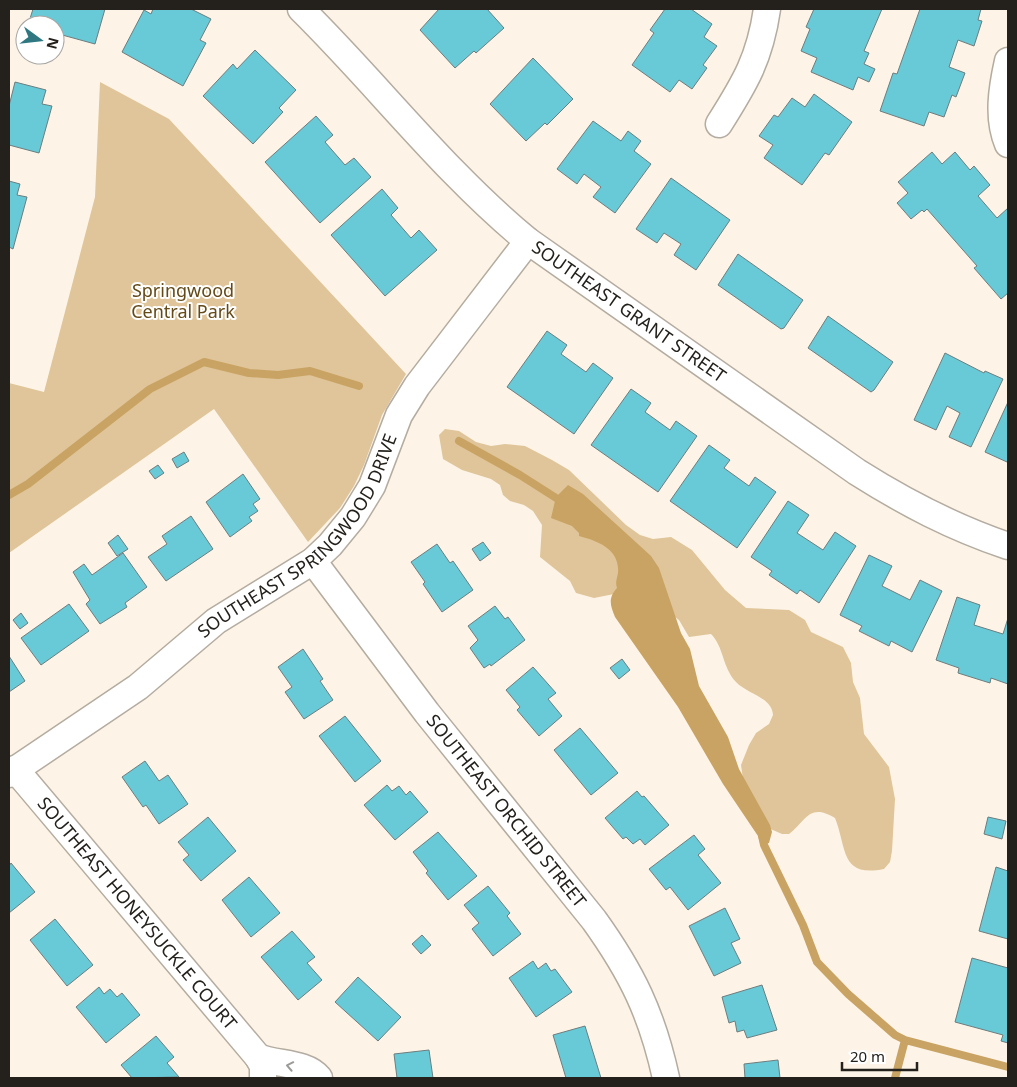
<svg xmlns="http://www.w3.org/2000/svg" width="1017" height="1087" font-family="'Noto Sans',sans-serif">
<rect width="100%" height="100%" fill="#fdf4e7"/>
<path fill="#dfc599" d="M100,82L169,119L406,374L382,415L364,465L354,486L340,508L308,542L214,409L9,553V383L44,392L95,197Z
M445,429L459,431L476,442L491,446L505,444L525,446L552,460L569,470L626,525L640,535L653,539L671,537L692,550L725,590L746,608L789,610L805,620L811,632L843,647L851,663L853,682L860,698L864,734L889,767L895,799L892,851L890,862L884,869C840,878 847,848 835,818C809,802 806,821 789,834H782L766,827L743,779L741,765L749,745L756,733L769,724L773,715C772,697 747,694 736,682C722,667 724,647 711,634L689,637L679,620L671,614L619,593L594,598L576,593L570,581L540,557L542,525L533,511L524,505L510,501L503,495L500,485L491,479L462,470L443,459L439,435Z"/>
<path fill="#c9a363" d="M568,485L583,494L628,535L651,556L659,568L681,633L690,649L699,686L728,737L739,769L770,825L772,832L769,843L761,846L758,836L723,784L678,707L615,617C610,605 608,598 617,588C615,582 617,579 618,573C620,549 598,541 579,536V533L572,526L551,518L556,497Z"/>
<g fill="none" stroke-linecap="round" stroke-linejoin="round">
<path stroke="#c9a363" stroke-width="8" d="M459,441L520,475L564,503
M9,495L28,484L150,389L204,362L249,373L278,375L310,371L359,386
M762,836L764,845L803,925L817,962L848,994L895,1035L905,1040L1008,1067
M895,1078L905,1040"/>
</g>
<path fill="#68cad6" stroke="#6c7d7f" d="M33,9H105L95,44L55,33V25H28Z
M153,9H191L211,19L200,40L206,43L183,86L122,52L144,10L151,14Z
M439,9H487L504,28L476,53L474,51L455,68L420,30Z
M665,9H691L712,24L704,37L717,46L703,65L707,68L692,89L679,80L670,92L632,65L654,33L650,30Z
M814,9H882L864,51L869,53L864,64L875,69L869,82L858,77L853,90L811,72L817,58L801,51L810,29L806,27Z
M920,9H981L978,20L982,21L974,46L958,40L949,67L965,73L956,97L952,95L944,117L929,112L924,126L880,111L893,73L897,74Z
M255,50L296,90L279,108L283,112L253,144L203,96L233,64L237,69Z
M533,58L573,99L547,125L545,123L526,141L490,104Z
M15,82L46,90L42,104L52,106L39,153L9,145V106Z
M814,94L852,122L829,155L825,153L802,185L764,158L773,145L759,136L774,115L778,117L792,98L805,107Z
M316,116L333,135L325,142L345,165L354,158L371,177L320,223L265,162Z
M593,121L621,141L628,131L641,141L634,151L651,164L615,213L593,197L601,187L584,174L577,184L557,169Z
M932,152L942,164L955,152L970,170L974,166L990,185L978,196L997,218L1008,208V293L1001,299L974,268L977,266L927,209L924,212L922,210L911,219L897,203L908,193L898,182Z
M671,178L730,220L696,270L674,255L681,244L664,233L657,243L636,229Z
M9,181L20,184L17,195L27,197L13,249L9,247Z
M382,189L398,208L391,215L411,238L419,230L437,250L385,296L331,235Z
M738,254L803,300L784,328L781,329L718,285Z
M828,316L893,362L874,390L871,392L808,348Z
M547,331L567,345L561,354L586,372L593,363L613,378L574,434L507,387Z
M945,353L984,373L985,371L1003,379L971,447L949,437L960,413L947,406L936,430L914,420Z
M631,389L651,403L645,412L670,430L676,421L697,436L658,492L591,445Z
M1008,402V459L1007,462L985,452Z
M709,445L730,460L724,468L749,486L755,477L776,492L737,548L670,501Z
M184,452L189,461L177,468L172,459Z
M158,465L164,473L155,479L149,471Z
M243,474L260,499L253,504L258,511L249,517L252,521L230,537L206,502Z
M788,501L809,515L797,533L823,550L835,532L856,546L819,603L800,590L797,594L769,575L772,571L751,557Z
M191,516L213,549L166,581L148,557L167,544L162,536Z
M118,535L128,549L117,556L108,543Z
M483,542L491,553L480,561L472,549Z
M437,544L450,563L453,561L473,590L442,612L423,584L425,582L411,562Z
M123,553L147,587L125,603L127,607L100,624L86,604L90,600L73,572L84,564L92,575Z
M869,555L892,566L882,586L910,600L920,580L942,591L912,652L891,641L889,646L859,631L862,626L840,615Z
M957,597L980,605L974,625L1003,634L1008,618V684L991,678L990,683L958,673L959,668L936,660Z
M69,604L89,631L41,665L21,638Z
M495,606L505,619L508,617L525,640L491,666L490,664L484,668L470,648L478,640L468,626Z
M21,613L28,623L20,629L13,620Z
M303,649L323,679L320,681L333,700L304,719L285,692L292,687L278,667Z
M9,656L25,681L9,692Z
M622,659L630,670L619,679L610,668Z
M533,667L556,693L548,699L562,716L539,736L517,710L520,707L506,690Z
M345,716L381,761L355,782L319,736Z
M580,728L618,773L591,795L554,750Z
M145,761L159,781L168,775L188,804L159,824L146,805L143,807L122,777Z
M387,785L392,791L399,786L406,795L410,791L428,812L395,840L364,805Z
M637,791L642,797L644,796L669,825L645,845L640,839L633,844L626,837L623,839L605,818Z
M208,817L236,851L201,881L183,860L189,855L178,842Z
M988,817L1006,821L1002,839L984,834Z
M438,832L477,876L448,900L426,873L428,871L413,852Z
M694,835L705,849L698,855L721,883L688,910L670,887L666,890L649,869Z
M11,863L35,892L9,913V866Z
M996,867L1008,871V939L979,931Z
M249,877L280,913L251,937L222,900Z
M488,886L510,913L507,916L521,934L493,956L472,929L479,923L464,905Z
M725,908L740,939L731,943L741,963L714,976L689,926Z
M55,919L93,965L67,986L30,940Z
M292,931L315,957L307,963L322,980L298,1000L261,957Z
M422,935L431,945L421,954L412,944Z
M972,958L1008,968V1043L1001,1041L1003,1035L955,1022Z
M533,961L538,969L546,963L551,971L555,969L572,992L536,1017L509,978Z
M358,977L401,1017L378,1041L335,1002Z
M762,985L777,1030L747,1038L744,1030L737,1032L735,1021L729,1023L722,997Z
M99,987L104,994L110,989L117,997L122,993L140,1015L106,1043L76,1007Z
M585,1026L601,1078H566L553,1035Z
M156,1036L174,1057L167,1063L179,1077L132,1078L121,1065Z
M429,1050L433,1078H397L394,1054Z
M778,1060L780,1078H745L744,1064Z"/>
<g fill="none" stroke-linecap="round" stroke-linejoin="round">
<g stroke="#b4aca0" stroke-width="29">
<g id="minor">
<path id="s1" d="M301,9C378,85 444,172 528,241L857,472C906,503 952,527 1008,546"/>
<path d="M1008,61C1002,88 997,118 1008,144"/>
<path d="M719,124C745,83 760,58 767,9"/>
<path id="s2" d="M313,561L427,713L594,920C632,973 652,1014 666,1078"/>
<path id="s3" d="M15,769L258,1057L263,1066V1078"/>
<path id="s4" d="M9,774L138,687L216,621L313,561L330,545L353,517L372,486L399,415L417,386L528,241"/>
<path d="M258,1057C277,1065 306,1062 319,1078"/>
</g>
</g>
<use href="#minor" stroke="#fff" stroke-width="26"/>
</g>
<defs><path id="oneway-chevron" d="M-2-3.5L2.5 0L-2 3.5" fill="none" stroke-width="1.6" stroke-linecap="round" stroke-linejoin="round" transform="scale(1.25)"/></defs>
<use stroke="#9c9b99" href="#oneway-chevron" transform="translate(290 1066) rotate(-169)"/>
<g text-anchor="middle" stroke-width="4" stroke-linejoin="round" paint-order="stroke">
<g font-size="18" fill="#644a18" stroke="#fff">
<text x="183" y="297">Springwood<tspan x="183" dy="21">Central Park</tspan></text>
</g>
<g font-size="18" fill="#24211c" stroke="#fff">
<text dy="6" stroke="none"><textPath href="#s1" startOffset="448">SOUTHEAST GRANT STREET</textPath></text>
<text dy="6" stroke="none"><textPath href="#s4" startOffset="380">SOUTHEAST SPRINGWOOD DRIVE</textPath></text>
<text dy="6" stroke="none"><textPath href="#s2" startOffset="316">SOUTHEAST ORCHID STREET</textPath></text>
<text dy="6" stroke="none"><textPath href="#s3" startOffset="189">SOUTHEAST HONEYSUCKLE COURT</textPath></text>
</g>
</g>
<rect width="1017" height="1087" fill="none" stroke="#24211c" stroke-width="20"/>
<g transform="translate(40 40) rotate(105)"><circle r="24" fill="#ffffff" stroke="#a7a6a4"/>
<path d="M0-4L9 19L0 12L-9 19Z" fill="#307881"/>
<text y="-8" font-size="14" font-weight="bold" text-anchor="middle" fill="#24211c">N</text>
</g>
<path d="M842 1062v8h75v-8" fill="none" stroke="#24211c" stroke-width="2.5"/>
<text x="850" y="1062" font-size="15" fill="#24211c" stroke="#ffffff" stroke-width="4" paint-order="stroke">20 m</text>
</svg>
